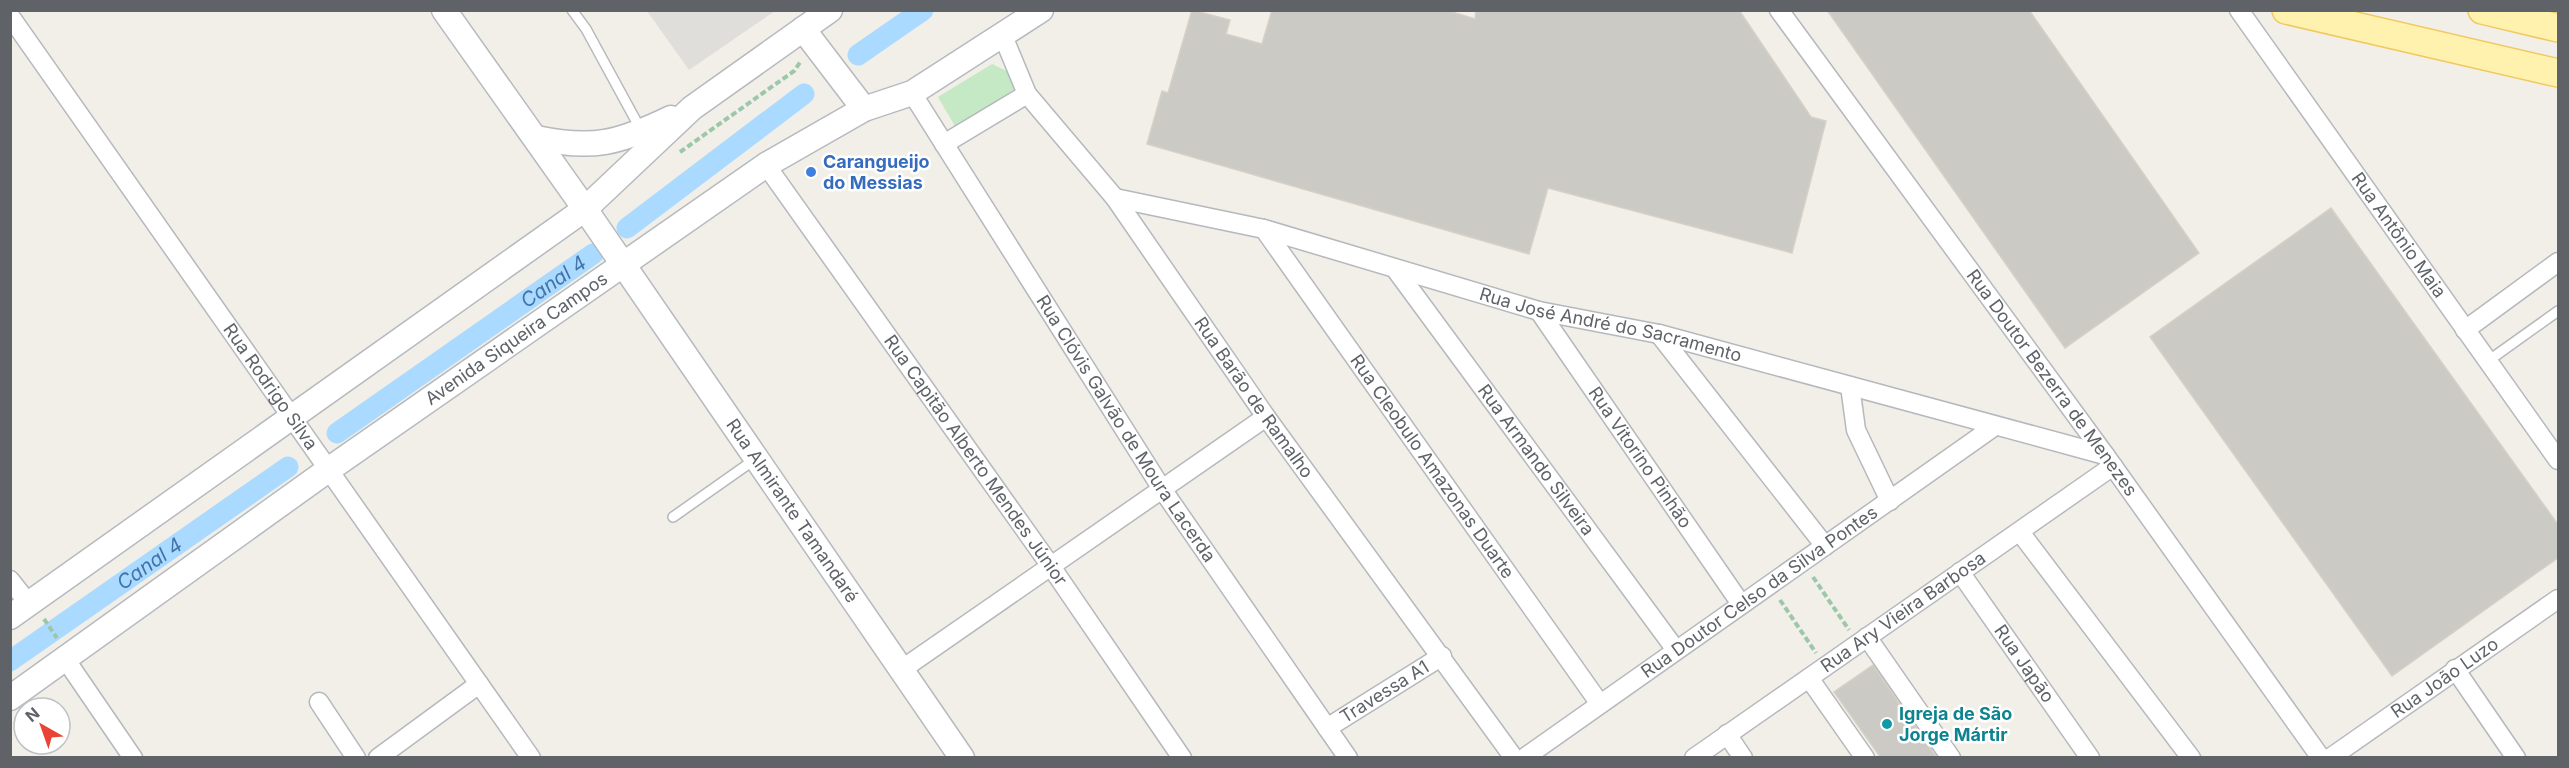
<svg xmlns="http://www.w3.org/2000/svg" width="2569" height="768" font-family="Inter,sans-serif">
<rect width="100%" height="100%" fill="#f1efe8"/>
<path fill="#e0deda" d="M647,11H775L689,70Z"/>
<path fill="#c5e8c5" d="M992,64L1011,73L1016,88L956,128L938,97Z"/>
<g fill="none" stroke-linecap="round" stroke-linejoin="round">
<g stroke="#aadaff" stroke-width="21">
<path d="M858,55L923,10"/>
<path d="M627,228L804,94"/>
<path id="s1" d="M337,433L593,254"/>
<path id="s2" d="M10,661L288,467"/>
</g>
</g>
<path fill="#cccac5" stroke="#d6d1c6" stroke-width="1.5" d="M1192,10L1230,20L1226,34L1262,44L1272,10H1446L1475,19L1476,10H1739L1811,117L1826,121L1792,253L1548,188L1529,254L1147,144L1162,91L1168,93Z
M1827,10H2029L2199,253L2065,348Z
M2331,208L2559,526V557L2392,676L2150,337Z
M1873,665L1937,758H1881L1834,692Z"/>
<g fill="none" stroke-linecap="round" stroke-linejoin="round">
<g stroke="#b5b8bc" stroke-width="12">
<path id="lane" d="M572,10L586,29L641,130
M2488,361L2558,311
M673,517L754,460"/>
</g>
<g stroke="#b5b8bc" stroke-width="21">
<g id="street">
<path id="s3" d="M1779,10L2105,455L2321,758"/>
<path id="s4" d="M2239,10L2558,460"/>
<path id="s5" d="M10,16L531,758"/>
<path id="s6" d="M1003,36L1027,94L1115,198L1266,417L1514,758"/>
<path id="s7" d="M912,93L1162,489L1348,758"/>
<path d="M944,144L1027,94"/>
<path id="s8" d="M766,165L1050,565L1182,758"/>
<path id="s9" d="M1115,198L1264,229L1539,311L1659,334L2105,455"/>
<path id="s10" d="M1264,229L1600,704"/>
<path id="s11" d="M1396,270L1676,650"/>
<path id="s12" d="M1539,311L1741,604"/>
<path d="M2465,330L2558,262"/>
<path d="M1659,334L1825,546"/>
<path d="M1850,386L1856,430L1890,501"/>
<path d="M2020,532L2191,758"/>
<path id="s13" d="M1960,572L2090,758"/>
<path d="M10,580L29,604"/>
<path d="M1867,637L1951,758"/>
<path d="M66,660L133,758"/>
<path d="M2455,669L2516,758"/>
<path d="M901,670L1266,417"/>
<path d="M1809,678L1865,758"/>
<path d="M319,702L356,758"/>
<path id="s14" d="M1327,728L1442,656"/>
<path d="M1727,734L1743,758"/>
<path d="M378,758L479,684"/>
<path id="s15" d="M1524,758L1995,426"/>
<path id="s16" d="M1694,758L2113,466"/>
<path id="s17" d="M2330,758L2558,599"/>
</g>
</g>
<g stroke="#b6babf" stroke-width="27">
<g id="secondary">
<path id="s18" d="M444,10L585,209L962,758"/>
<path d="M803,29L864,109"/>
<path d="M536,138C593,150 619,143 671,118"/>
<path d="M10,617L585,209L692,108L830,10"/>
<path id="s19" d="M10,698L328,470L766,165L864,109L912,93L1041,10"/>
</g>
</g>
<g stroke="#f2c960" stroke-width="30">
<path id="primary" d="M2286,10L2558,73
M2482,10L2558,28"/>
</g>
<path stroke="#9cc7a9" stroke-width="4" stroke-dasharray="6 3" stroke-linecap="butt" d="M680,152L794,71L801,61
M1813,577L1849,630
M1780,600L1816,653
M44,619L57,638"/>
<use href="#lane" stroke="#fff" stroke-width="9"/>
<use href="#street" stroke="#fff" stroke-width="18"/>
<use href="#secondary" stroke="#fff" stroke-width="24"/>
<use href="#primary" stroke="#fff2af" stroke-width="27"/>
</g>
<circle fill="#3f7fe0" stroke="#fff" stroke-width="2" cx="811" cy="172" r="6"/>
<circle fill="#0f9aa8" stroke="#fff" stroke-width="2" cx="1887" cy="724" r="6"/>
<g text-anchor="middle" stroke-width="5" stroke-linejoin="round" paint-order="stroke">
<g font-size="18" font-weight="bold" fill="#366cbe" stroke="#fff" text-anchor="start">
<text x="823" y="168">Carangueijo<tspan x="823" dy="21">do Messias</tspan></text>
</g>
<g font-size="18" fill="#5f6368" stroke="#fff">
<text dy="6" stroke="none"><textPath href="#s4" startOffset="276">Rua Antônio Maia</textPath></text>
<text dy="6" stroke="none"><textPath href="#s9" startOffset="512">Rua José André do Sacramento</textPath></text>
<text dy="6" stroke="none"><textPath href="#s19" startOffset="621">Avenida Siqueira Campos</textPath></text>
<text dy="6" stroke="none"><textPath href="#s3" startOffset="462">Rua Doutor Bezerra de Menezes</textPath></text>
<text dy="6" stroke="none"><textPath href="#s5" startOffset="453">Rua Rodrigo Silva</textPath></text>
<text dy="6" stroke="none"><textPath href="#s6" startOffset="442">Rua Barão de Ramalho</textPath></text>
<text dy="6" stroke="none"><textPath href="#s7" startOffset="398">Rua Clóvis Galvão de Moura Lacerda</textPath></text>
<text dy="6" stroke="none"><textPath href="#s12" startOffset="178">Rua Vitorino Pinhão</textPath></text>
<text dy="6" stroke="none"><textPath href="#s8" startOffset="362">Rua Capitão Alberto Mendes Júnior</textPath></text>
<text dy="6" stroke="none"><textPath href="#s11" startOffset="236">Rua Armando Silveira</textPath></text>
<text dy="6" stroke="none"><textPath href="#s10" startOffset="291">Rua Cleobulo Amazonas Duarte</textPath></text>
<text dy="6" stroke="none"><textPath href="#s18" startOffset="610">Rua Almirante Tamandaré</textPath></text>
<text dy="6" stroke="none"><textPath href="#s15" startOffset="288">Rua Doutor Celso da Silva Pontes</textPath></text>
<text dy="6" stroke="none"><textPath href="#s16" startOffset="255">Rua Ary Vieira Barbosa</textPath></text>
<text dy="6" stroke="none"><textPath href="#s13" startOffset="112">Rua Japão</textPath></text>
<text dy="6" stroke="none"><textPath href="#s17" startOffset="140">Rua João Luzo</textPath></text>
<text dy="6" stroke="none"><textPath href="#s14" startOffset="68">Travessa A1</textPath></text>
</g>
<g font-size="18" font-weight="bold" fill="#0d838f" stroke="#fff" text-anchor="start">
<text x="1899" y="720">Igreja de São<tspan x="1899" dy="21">Jorge Mártir</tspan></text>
</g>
<g font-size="20" font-style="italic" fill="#4174aa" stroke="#fff">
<text dy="7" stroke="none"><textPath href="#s1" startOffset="264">Canal 4</textPath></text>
<text dy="7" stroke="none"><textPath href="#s2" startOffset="170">Canal 4</textPath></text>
</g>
</g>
<rect width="2569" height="768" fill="none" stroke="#5f6368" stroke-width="24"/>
<g transform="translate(42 726) rotate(320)"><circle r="28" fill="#ffffff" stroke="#bfc1c3" stroke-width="1.5"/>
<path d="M0-4.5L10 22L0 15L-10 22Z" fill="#ea4335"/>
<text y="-9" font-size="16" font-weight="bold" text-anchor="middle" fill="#5f6368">N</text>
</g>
</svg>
